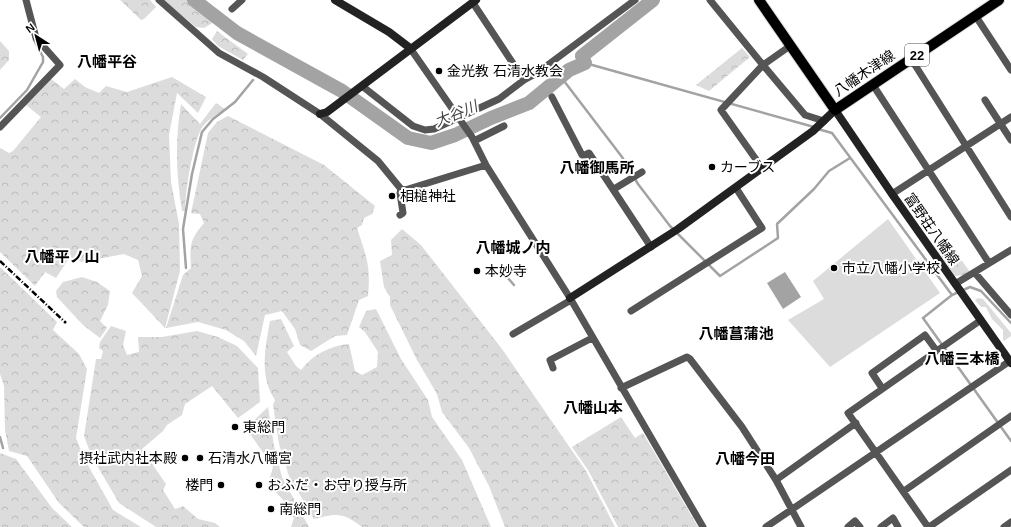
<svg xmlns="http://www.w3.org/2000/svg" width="1011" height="527" font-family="Arial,'Noto Sans JP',sans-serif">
<defs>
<pattern id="forest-crowns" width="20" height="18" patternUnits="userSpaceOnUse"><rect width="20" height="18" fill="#dcdcdc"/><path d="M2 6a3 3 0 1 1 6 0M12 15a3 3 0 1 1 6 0" fill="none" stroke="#bbb"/></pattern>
</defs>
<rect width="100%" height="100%" fill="#fff"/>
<path fill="#dcdcdc" d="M888,219L940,293L830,367L788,320L824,299L813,281Z
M978,298L983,299L1011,333V336L1004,341L1003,339V330L992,319L986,307H981L975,300Z"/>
<path fill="url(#forest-crowns)" d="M120,0H150L156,7L144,19L141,20Z
M163,0H187L214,22L204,28L196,27Z
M217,31L248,54L243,60L218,46L212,39Z
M0,41L9,51V60L0,70Z
M742,48L750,57L709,91L696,85Z
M172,77L206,97L198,113L177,93L169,135L171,182L179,224L180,271L165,328L132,293L142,276L138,260L124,254L82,262L70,257L56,278L45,272L35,286L0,252V148L9,153L13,151L41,117L26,105L51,79L64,89L75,79L85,87L99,93L106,86L127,92Z
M216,103L225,109C217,114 209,119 203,126C193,139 185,194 185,211H182C176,174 175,141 181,104L200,124Z
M228,116L324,165L375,206L372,214L364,218L362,225L357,228C366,256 371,265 368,296L359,300L347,335L335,336L311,351L300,345L295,329L282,311L265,315L256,356L244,341L226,330L198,322L166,328L183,275L191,268C190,245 189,241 204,223L200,214L191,213L208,133L217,122Z
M402,229L421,245L502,349L586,471L615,527H505L489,486L469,448L442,412L437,394L417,360L390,305V297L384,287L380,261L392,255L391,240Z
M946,238L970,272L967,275L955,276L934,247Z
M0,267L57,322L53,330L79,354L87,369L76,438L85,460L113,510L141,527H84L59,503L27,456L9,451L5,430L4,386L0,374Z
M82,277L97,282L110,291L108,305L100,321L107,328L100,338L83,325L57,297L56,291L63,282Z
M376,309L401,359L428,400L432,417L462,460L491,527H362C343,512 337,513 314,519L289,476L279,444L273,405L275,400C259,376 265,348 270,321L281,319L294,346L287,352L296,366L301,370C312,355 329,346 349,344L355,371L362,375L377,367L378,352L365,332L359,327L366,311Z
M111,326L126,331L123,345L127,355L139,352L138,337H162L197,331L218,337L237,346L258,368L260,402L238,418L212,386L185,404L182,415L167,425L163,431L142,449L166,484L163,490L175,509L183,506L198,519L215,523L220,527H156L119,503L92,457L84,436L96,359H101L103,351L99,348L100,342Z
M268,407L274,446L282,477L309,527H291L294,518L287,504L268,484L273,467L246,428Z
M621,417L635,438L643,433L698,527H618L588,470L572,447Z
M0,453L16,459L52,508L72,527H0Z"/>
<path fill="#a3a3a3" d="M785,272L801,297L783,309L767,283Z"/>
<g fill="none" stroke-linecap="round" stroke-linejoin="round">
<path stroke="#a3a3a3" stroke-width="2.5" d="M585,63L814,127
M561,77L622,157L638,184L670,226L720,276L778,238L777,224L814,189L829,171L850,158
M0,118L27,90L43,62V57L34,40
M818,129L832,133L952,295
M186,268L183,229L192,174L202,132L213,119L235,102L253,80
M499,268L514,285
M1011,323L981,291L970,287L952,295L923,318L1011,441
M0,437L3,448"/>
<path stroke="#a3a3a3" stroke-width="14" d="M194,0L237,33L342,91L408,138L431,143L455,135L491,118L529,103L569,70L585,63L582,56L653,0"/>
<g stroke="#dbdbdb" stroke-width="12">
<path id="primary" d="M759,0L835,110L999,0"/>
</g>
<path stroke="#555" stroke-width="7" d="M159,0L219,53L263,77L320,114L378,161L401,189L405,190L486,165
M710,0L763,65L790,46
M473,3L524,80
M232,9L242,0
M975,15L1011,70
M410,48L472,137L486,165L570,298L703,527
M909,60L915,65L1011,217
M873,85L989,263
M362,86L413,126L425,130L434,129L499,99L524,80L537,73L635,0
M552,97L582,155H585L589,153L651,247
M985,100L1011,140
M0,127L60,65L36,38L26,0
M474,141L504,126
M762,168L721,110L763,65L805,115L824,121
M614,189L642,172
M892,194L1011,117
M400,215L403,213L400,193L401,189
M975,273L1011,315
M955,284L1011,250
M631,311L762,228L736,188
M513,334L571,300
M553,368L550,360L592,338
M621,388L687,357L690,359L742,427L776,480L801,527
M882,388L872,373L925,335L936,350
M776,480L856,423
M904,491L1011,416
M766,527L1010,361
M848,527L855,521L860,527
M881,527L893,518L898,527
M928,527L848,413L981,320
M929,527L1011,470
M1004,527L1011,522"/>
<path stroke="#222" stroke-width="8" d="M335,0L389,32L410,48
M320,114L327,112L476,0
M570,298L678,229L813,131L835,110L892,194L1011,363"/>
<use href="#primary" stroke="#000" stroke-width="10"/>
<path stroke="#000" stroke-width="2.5" stroke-dasharray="6 2 1 2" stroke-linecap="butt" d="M0,261L66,323"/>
</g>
<g fill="#000" stroke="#fff" stroke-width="1.5">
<circle cx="439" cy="71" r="4"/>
<circle cx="712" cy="167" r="4"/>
<circle cx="392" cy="196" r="4"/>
<circle cx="834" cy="268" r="4"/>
<circle cx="477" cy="271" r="4"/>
<circle cx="235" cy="427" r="4"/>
<circle cx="185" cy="458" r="4"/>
<circle cx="200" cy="458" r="4"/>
<circle cx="221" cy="485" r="4"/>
<circle cx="259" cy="485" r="4"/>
<circle cx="271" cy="509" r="4"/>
</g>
<g text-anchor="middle" stroke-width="4" stroke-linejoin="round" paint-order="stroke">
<rect fill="#fff" stroke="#4c4c4c" stroke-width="1" x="905" y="44" width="24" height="22" rx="3"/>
<g font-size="13" font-weight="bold" fill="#000">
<text x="917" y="60">22</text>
</g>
<g font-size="14" fill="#000" stroke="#fff" text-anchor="start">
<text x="447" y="76">金光教 石清水教会</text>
<text x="720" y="172">カーブス</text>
<text x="400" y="201">相槌神社</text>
<text x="842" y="273">市立八幡小学校</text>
<text x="485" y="276">本妙寺</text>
<text x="243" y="432">東総門</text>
<text x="177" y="463" text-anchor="end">摂社武内社本殿</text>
<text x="208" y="463">石清水八幡宮</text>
<text x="213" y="490" text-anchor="end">楼門</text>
<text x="267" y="490">おふだ・お守り授与所</text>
<text x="279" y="514">南総門</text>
</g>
<g font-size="14" fill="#000" stroke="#fff">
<text transform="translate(864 73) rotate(-34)" y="5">八幡木津線</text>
<text transform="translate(932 229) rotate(55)" y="5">富野荘八幡線</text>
</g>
<g font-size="15" font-weight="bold" fill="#000" stroke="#fff">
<text x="107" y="67">八幡平谷</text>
<text x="597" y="173">八幡御馬所</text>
<text x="513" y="253">八幡城ノ内</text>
<text x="62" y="262">八幡平ノ山</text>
<text x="736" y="339">八幡菖蒲池</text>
<text x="962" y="364">八幡三本橋</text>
<text x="593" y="413">八幡山本</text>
<text x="745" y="464">八幡今田</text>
</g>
<g font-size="15" font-style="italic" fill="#444" stroke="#fff">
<text transform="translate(456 114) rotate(-22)" y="5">大谷川</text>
</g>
</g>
<g transform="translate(36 36) rotate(324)" stroke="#ffffff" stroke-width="3" paint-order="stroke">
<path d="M0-3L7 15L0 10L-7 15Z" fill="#000000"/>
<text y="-6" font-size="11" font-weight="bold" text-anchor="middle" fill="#000000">N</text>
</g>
</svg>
